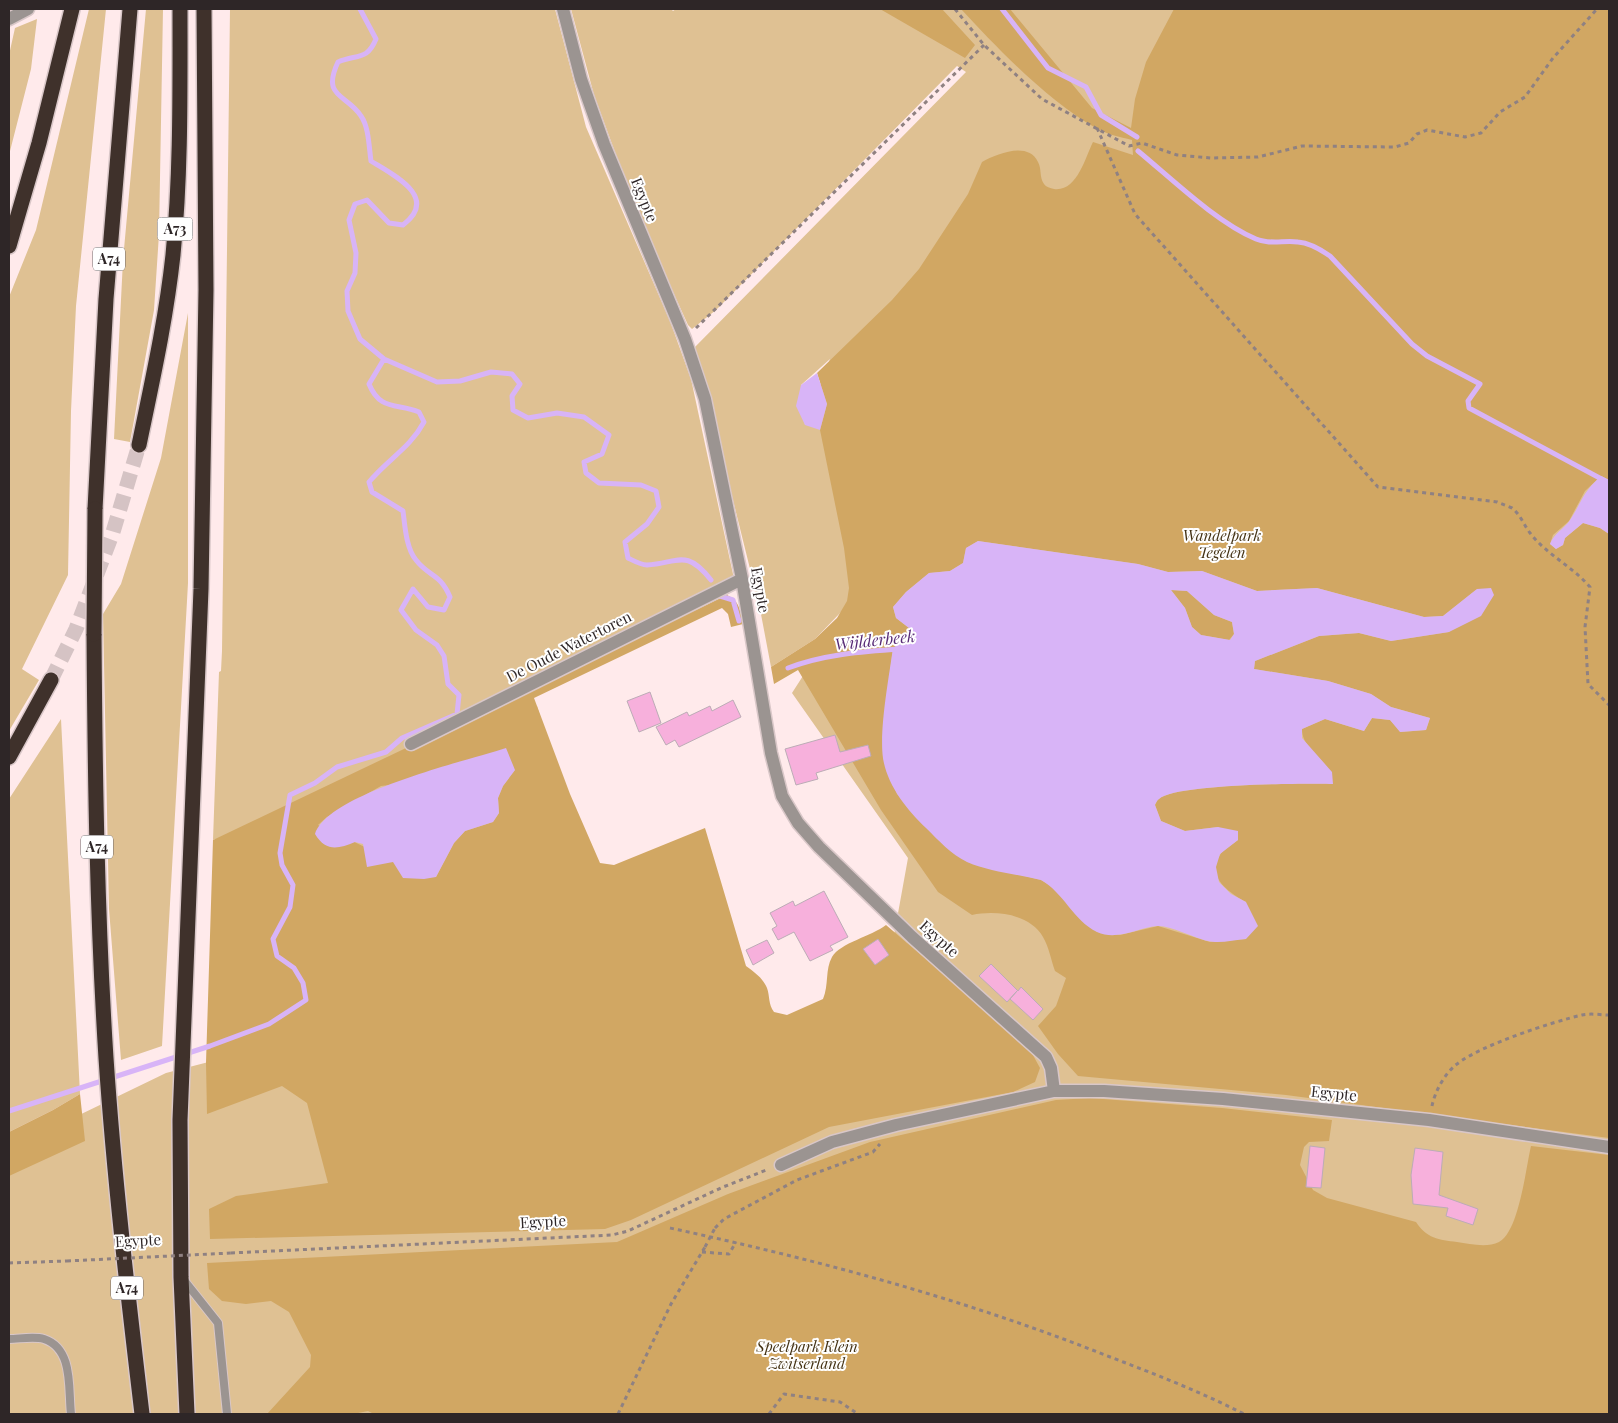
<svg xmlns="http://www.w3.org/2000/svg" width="1618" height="1423" font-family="'Playfair Display',serif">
<rect width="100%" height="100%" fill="#ffeaeb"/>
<path fill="#dfc193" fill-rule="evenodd" d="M89,9H106L76,306L71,411L68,575L22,669L39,680L9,731V297L36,230Z
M146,9H163L159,234L154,310L130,442L114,439L123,260Z
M230,9H555L586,127L670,321L691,379L736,588L727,595L447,728L537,706L595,889L768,1034L825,1016L893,941L908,858L792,693L842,615L841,612L815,639L771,667L760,609L695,347L966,72L957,66L716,310L692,329L688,325L638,215L594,95L571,9H671L673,11L676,9H1609V1414H9V1149L166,1073L259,1049L215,839L213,840L219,672L221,671L222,651ZM830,359L805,425L801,385Z
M37,19L31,69L9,155V55L15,28Z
M188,313V583L162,1046L121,1060L109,909L103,614L121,584L161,458Z
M61,719L80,1094L53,1110L9,1132V799Z"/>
<path fill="#d1a763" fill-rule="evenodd" d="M880,9H942L975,45L965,58Z
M961,9H1010L1092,108L1131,128L1135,99L1146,62L1174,9H1609V480L1601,476L1585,491L1569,521L1553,535L1550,544L1556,549L1563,545L1565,538L1583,523L1600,528L1609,534V1138L1286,1095L1078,1076L1058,1054L1038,1026L1056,1006L1066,978L1055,971C1051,960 1049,947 1043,937C1030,914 996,910 972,915L938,892L881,810L798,670L774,684L771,667L815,639L837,618L847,601L849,588L844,548L820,430L827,404L817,373L892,300L919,269L968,194L982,162C997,154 1028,141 1038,162C1042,169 1039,177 1044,184C1046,187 1050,188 1054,189C1077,192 1085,158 1093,142L1133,155L1132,140C1120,137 1106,134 1096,128C1049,102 997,48 961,9ZM978,541L1138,564L1168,572L1202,571L1257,591L1317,588L1424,617L1443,616L1477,589L1449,632L1391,641L1359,633L1319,636L1255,661L1254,669L1328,681L1371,694L1391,707L1430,718L1426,730L1401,732L1390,720L1372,718L1364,731L1325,719L1302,729C1302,752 1332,759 1332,784C1306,783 1174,784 1159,799C1157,800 1156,803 1155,805L1161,821L1185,831L1218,827L1238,840C1233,844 1223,849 1220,855C1205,877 1230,893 1246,902V939L1210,942L1158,926L1120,935L1097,932L1051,886L1041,880L968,862L897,794L883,758L884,719L893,648L906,639L909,628L896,618L893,607L906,592L929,573L950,571L963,563L966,548Z
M1171,590L1187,591L1214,615L1232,622L1234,634L1229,640L1201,635L1192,627L1185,608Z
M727,595C740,601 740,611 743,624L731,627L728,614L722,608L534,698L570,794L600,863L614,865L705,828L746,966C754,972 763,978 767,988C770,996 768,1004 774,1012L787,1015L823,999C829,985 825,969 832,957C840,943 872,936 886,925L1028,1046L1040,1068L1035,1082L1013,1092L829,1127L631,1220L605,1229L210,1239L209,1209L236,1196L328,1183L307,1103L282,1086L207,1114L206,1063L213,840ZM515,770L503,786L498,798L499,813L493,822L465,831L454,843L436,877C395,862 357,843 318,825L327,817L381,786Z
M80,1094L85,1141L9,1176V1132L53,1110Z
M1090,1098L1222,1108L1332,1120L1329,1141L1309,1142L1304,1147L1300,1165L1313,1190L1327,1198L1416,1222C1426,1238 1439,1240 1457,1242C1470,1244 1487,1248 1499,1242C1519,1232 1526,1167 1531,1146L1609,1155V1414H374L368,1411L353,1414H267L310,1367L311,1355L289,1312L271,1301L246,1304L222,1301L209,1289L207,1263L617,1242L728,1194L870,1142L1056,1100Z"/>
<path fill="#d8b4f7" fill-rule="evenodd" d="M817,373L827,404L820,430L805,425L796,406L801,385Z
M1601,476L1609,480V534L1600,528L1583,523L1565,538L1563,545L1556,549L1550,544C1554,533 1564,529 1570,520C1583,500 1582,493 1601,476Z
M978,541L1138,564L1168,572L1202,571L1257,591L1317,588L1424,617L1443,616L1477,589L1491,588L1494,595L1481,616L1449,632L1391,641L1359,633L1319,636L1255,661L1254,669L1328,681L1371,694L1391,707L1430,718L1426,730L1400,732L1390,720L1372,718L1364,731L1325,719L1302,729V738L1332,772L1333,784C1307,783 1174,784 1159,799C1157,800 1156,803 1155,805L1161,821L1185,831L1218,827L1238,831V840L1220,854L1216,867L1219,882L1231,894L1246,902L1258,926L1246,939C1234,940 1219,944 1208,941C1194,938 1170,925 1157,926C1137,928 1117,941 1097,932C1074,921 1063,892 1041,880C1017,874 990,872 967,862C951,854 939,841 926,828C907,810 887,785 883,758C879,730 889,677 893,648L906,639L909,628L896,618L893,607L906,592L929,573L950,571L963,563L966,548ZM1171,590L1187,591L1214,615L1232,622L1234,634L1230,640L1201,635L1192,627L1185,608Z
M506,748L515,770L503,786L498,798L499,813L493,822L465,831L454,843L436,877L424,879L403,878L393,862L367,867L363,844L355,842C338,849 326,852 315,834C328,793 466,761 506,748Z"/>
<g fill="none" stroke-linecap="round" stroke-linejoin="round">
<path stroke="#d8b4f7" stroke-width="5" d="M360,9L376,39C367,61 357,54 338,62C321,98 347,94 361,116C369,127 369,148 371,161C393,175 440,197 403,225L389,223L367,200L355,204L349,220L356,253L355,273L347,291L348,311L360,339L384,359L437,382L460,381L491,372L512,374L520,384L512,396L513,410L528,418L557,413L584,417L609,435L602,454L584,462L586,473L599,483L641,485L656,491L659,507L647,524L625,542L628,558C634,561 641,565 647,565C678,563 686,548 711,580
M1002,9L1048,68L1086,87L1101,115L1137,137
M1138,151C1172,179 1216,222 1256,239C1270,245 1284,240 1298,242C1310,243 1320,249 1330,256L1412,344L1427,356L1480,384L1468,401L1469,408L1609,483
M720,596L733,600L739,621
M788,668C824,654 861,652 900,649
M9,1111L210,1046L269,1024L306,1000L303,983L294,968L277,956L273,939L290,907L293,885L282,865L280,853L290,795L315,783L337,767L386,752L402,738L457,714L459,695L448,684L444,656L437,645L416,630L401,610L413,589L428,607L444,610L450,597C440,573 429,577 416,560C406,548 405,526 403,511L372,492L369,482C388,459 410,448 424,422L419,412C397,403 380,411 369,384L384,359"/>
</g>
<path fill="#f7b0dc" stroke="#bcacb6" d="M650,692L661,723L639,732L627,701Z
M733,700L741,717L679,747L675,740L666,745L656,727L687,712L689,716L710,706L712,711Z
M835,735L840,752L868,745L871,756L816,773L818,779L796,785L785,749Z
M824,891L848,937L830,946L833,950L810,961L794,932L778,940L772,929L777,926L770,913L793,901L795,906Z
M878,939L889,955L875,965L863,949Z
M767,940L774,953L753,965L746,950Z
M991,964L1018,991L1021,987L1043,1009L1033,1020L1010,999L1017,991L1007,1002L979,976Z
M1310,1146L1325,1148L1321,1188L1306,1187Z
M1415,1148L1443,1152L1439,1195L1478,1209L1473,1225L1446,1216L1448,1208L1413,1204L1411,1175Z"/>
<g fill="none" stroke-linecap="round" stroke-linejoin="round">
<path stroke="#d5c3c4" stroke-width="15" stroke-dasharray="15 8" stroke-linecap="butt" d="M51,680L76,629L113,532L139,445"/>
<g stroke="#d9c7c8" stroke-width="10">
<path id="service" d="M183,1279L218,1323L227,1414
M9,1339C19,1339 34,1336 44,1339C74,1349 68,1389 71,1414"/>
</g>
<g stroke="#d9c7c8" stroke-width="15">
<path id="minor" d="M563,9L581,79L604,144L685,339L705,399L742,579L771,753L782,796L798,823L819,847L912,937L1046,1057L1051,1068L1054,1091
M9,19L28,9
M411,744L742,579
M781,1165L832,1142L896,1125L1054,1091H1104L1223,1099L1429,1120L1609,1147"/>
</g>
<g stroke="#d9c7c8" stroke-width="18">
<path id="motorway" d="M9,246L39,143L72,9
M139,445C152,382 166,320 173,255C181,174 180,91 180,9
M95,509L106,299L130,9
M94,634C95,776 97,917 106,1058C114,1177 128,1296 142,1414
M9,757L51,680
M187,1414L181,1277L180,1120L201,589L206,290L204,9"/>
</g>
<path stroke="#8f8182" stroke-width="3" stroke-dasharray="4 4" stroke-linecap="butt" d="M955,9L984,45L1042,99L1129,146L1142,143L1177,155L1211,158L1258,157L1302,146L1395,147L1409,143L1417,134L1427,130L1465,137L1481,133L1500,112L1525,97L1553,58L1597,9
M1097,128L1135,214L1378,487L1497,502C1502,504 1507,506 1512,508C1520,514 1524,525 1530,533C1547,555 1572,566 1590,587L1585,627L1588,684L1609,705
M696,328L984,45
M1432,1106C1435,1091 1445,1073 1457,1064C1481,1045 1552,1022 1582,1015C1591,1013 1601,1015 1609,1015
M670,1228C818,1260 964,1299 1105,1355C1152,1373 1199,1391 1244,1414
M715,1228L724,1219L797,1180L873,1152L880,1144
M702,1252L729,1254L736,1242
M231,1253L612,1235L628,1231L723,1187L769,1169
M9,1263L67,1261
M618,1414L671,1304L705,1247
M769,1414L784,1394L840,1402L858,1414"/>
<use href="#service" stroke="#9b9491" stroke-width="8"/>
<use href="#minor" stroke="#9b9491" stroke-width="12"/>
<use href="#motorway" stroke="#3f312b" stroke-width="15"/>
<g stroke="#d9c7c8" stroke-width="18" stroke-linecap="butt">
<path id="motorway-bridge" d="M94,634L95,509"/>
</g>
<path stroke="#8f8182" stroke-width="3" stroke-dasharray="4 4" stroke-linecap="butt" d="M705,1247L715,1228
M67,1261L231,1253"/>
<use href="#motorway-bridge" stroke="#3f312b" stroke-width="15"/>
</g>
<g text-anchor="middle" stroke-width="4" stroke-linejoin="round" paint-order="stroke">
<g fill="#fff" stroke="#6d6768" stroke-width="1">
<rect x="157.5" y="217.5" width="35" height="23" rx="4"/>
<rect x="93" y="247.5" width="32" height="23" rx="4"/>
<rect x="81" y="835.5" width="32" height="23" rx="4"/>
<rect x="111" y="1276.5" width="32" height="23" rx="4"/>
</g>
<g font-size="14" font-weight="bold" fill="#2e2627">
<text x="175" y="234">A73</text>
<text x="109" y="264">A74</text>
<text x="97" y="852">A74</text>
<text x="127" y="1293">A74</text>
</g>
<g font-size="15" fill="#2e2627" stroke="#fff">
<text transform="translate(644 200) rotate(68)" y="5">Egypte</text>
<text transform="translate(760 590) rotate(80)" y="5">Egypte</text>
<text transform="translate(569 647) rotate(-27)" y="5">De Oude Watertoren</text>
<text transform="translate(939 939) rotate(42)" y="5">Egypte</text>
<text transform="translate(1334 1094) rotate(6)" y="5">Egypte</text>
<text transform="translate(543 1222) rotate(-3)" y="5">Egypte</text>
<text transform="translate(138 1241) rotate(-3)" y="5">Egypte</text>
</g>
<g font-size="15" font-style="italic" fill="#443214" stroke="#fff">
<text x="1222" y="541">Wandelpark<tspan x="1222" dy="17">Tegelen</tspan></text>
<text x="807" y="1352">Speelpark Klein<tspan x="807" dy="17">Zwitserland</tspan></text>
</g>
<g font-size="16" font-style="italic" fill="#562975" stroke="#fff">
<text transform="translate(875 640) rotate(-6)" y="6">Wijlderbeek</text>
</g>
</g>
<rect width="1618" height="1423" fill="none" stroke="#2e2627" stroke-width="20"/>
</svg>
